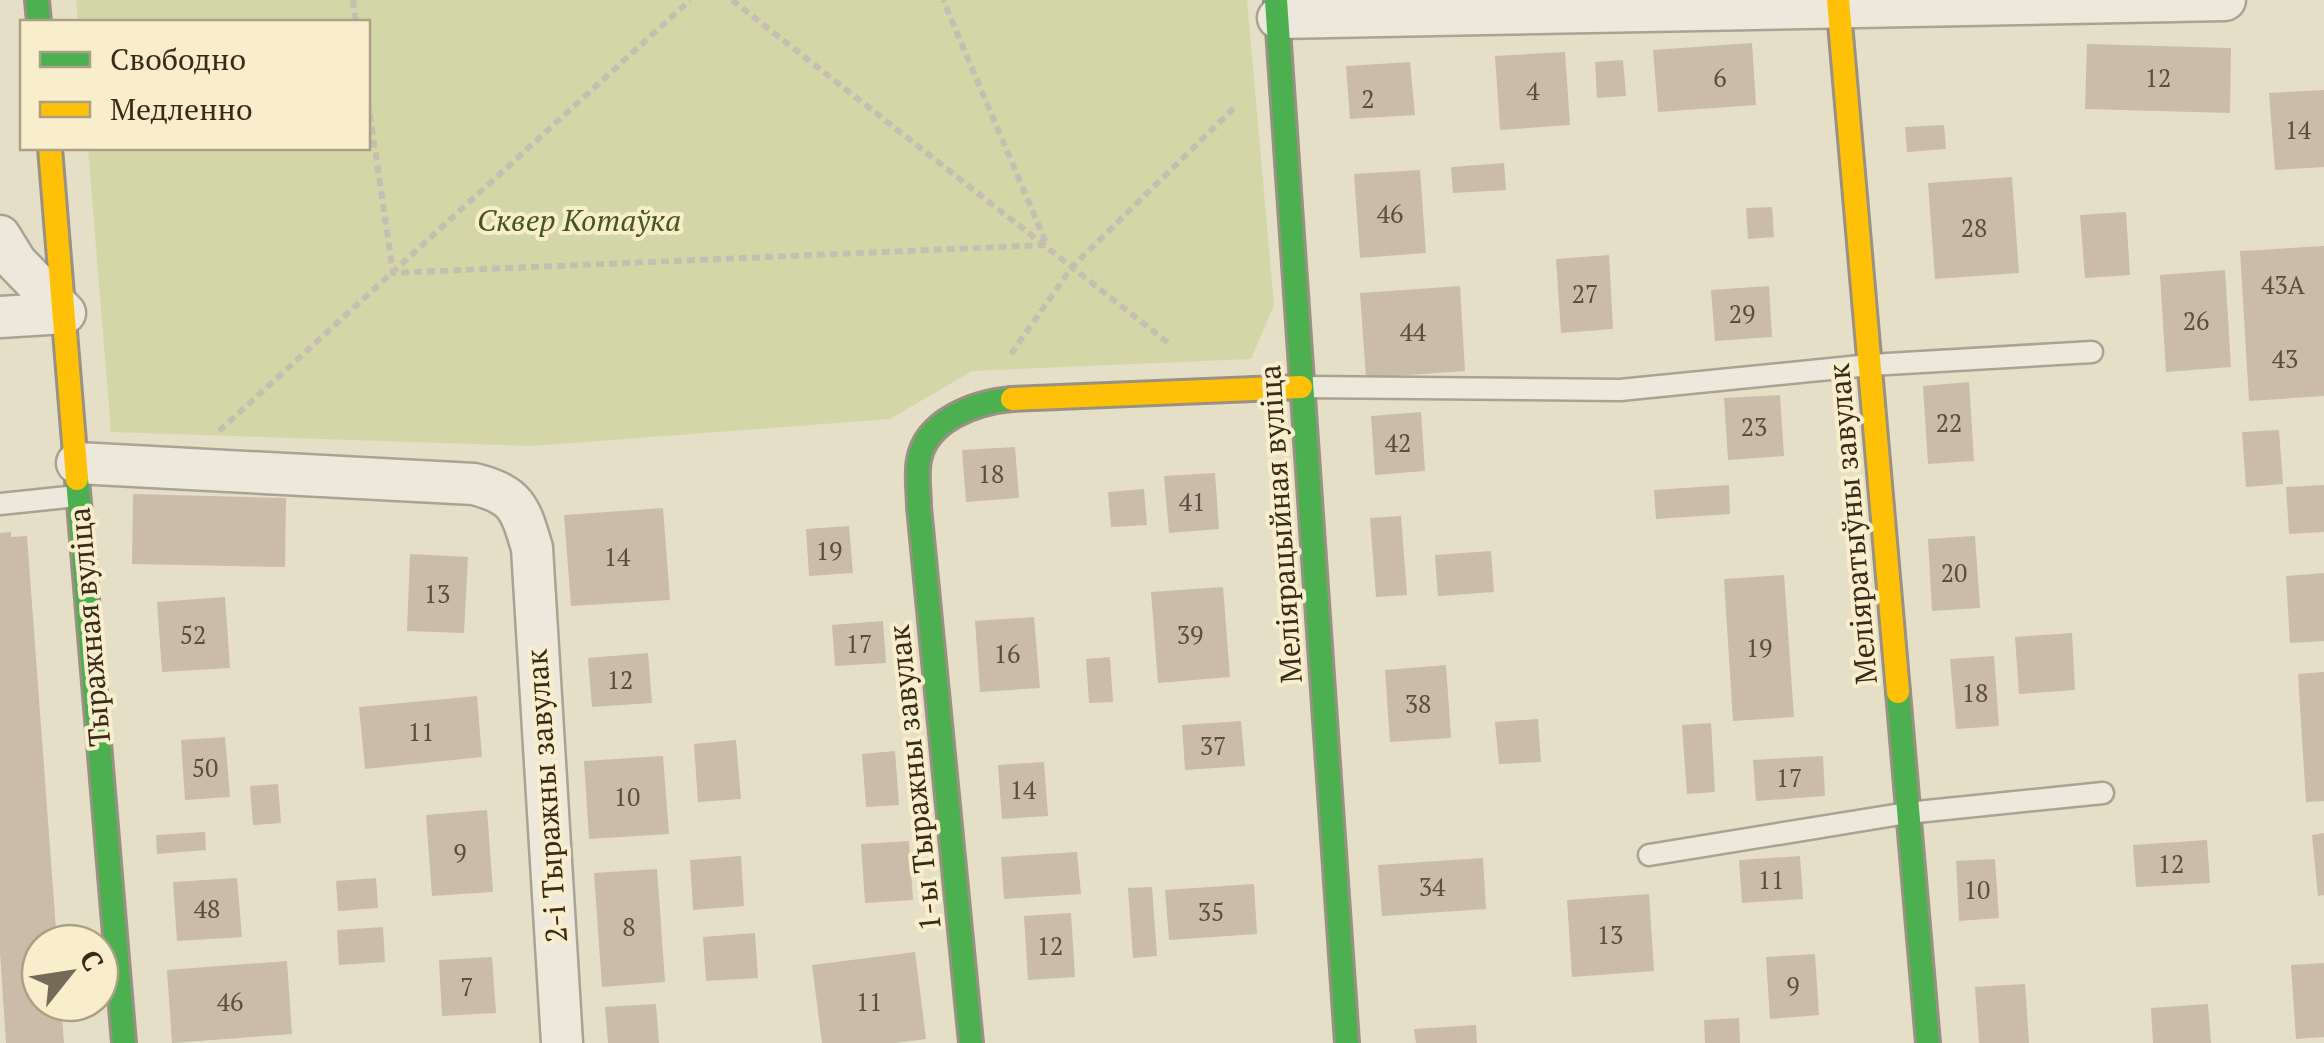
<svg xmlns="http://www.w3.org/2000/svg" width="2324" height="1043" font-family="'PT Serif',serif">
<rect width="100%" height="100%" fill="#e5dfc8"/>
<path fill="#d3d7a8" d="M76,0H1247L1274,305L1251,359L972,371L890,419L532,446L111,432L88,148H368V22H78Z"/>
<path fill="#cabca9" d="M1752,43L1756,105L1658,112L1653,50Z
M2087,44L2231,48L2230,113L2085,109Z
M1565,52L1570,125L1500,130L1495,56Z
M1623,60L1626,96L1597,98L1595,62Z
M1410,62L1415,115L1350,119L1346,66Z
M2324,90V167L2275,170L2269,93Z
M1944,125L1946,149L1907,152L1905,127Z
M1504,163L1506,190L1453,193L1451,167Z
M1420,170L1426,253L1360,258L1354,174Z
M2012,177L2019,273L1935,279L1928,183Z
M1772,207L1774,237L1748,239L1746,208Z
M2126,212L2130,275L2085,278L2080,215Z
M2324,246V396L2249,401L2240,251Z
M1609,255L1613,329L1561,333L1556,259Z
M2225,270L2231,367L2166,372L2160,275Z
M1460,286L1465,371L1366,378L1360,293Z
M1769,286L1772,337L1715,341L1711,290Z
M1969,382L1974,461L1928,464L1923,386Z
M1780,395L1784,456L1728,460L1724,398Z
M1421,412L1425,471L1375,475L1371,416Z
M2279,430L2283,484L2246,487L2242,432Z
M1015,447L1019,498L966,502L962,450Z
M1215,473L1219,529L1169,533L1164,476Z
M1729,485L1730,514L1656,519L1654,490Z
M2324,485V532L2289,534L2286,487Z
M1144,489L1147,525L1111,527L1108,492Z
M133,494L286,498L285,567L132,564Z
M663,508L670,600L571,606L564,515Z
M1401,516L1407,595L1376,597L1370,518Z
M849,526L853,573L809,576L806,529Z
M11,532V537L27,536L57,943H40V1003H61L64,1043H6L0,953V533Z
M1975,536L1980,608L1932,611L1928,539Z
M1491,551L1494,592L1438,596L1435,555Z
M410,554L468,557L464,633L407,631Z
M2324,573V641L2290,643L2286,576Z
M1784,575L1794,717L1733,721L1724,579Z
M1223,587L1230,677L1158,683L1151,592Z
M225,597L230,668L162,672L157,602Z
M1034,617L1040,688L980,692L975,621Z
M883,621L886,663L835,666L832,625Z
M2072,633L2075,690L2019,694L2015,637Z
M648,653L652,703L592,707L588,658Z
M1994,656L1999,726L1956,729L1950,659Z
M1110,657L1113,702L1089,703L1086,659Z
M1446,665L1451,738L1390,742L1385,670Z
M2324,672V801L2306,802L2298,674Z
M477,696L482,757L365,769L359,707Z
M1538,719L1541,762L1499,764L1495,722Z
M1241,721L1245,766L1185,770L1182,725Z
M1711,723L1715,792L1687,794L1682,725Z
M225,737L230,797L185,800L181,740Z
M736,740L741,799L698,802L694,744Z
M895,751L899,805L866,807L862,754Z
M663,756L669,834L589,839L584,761Z
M1823,756L1825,796L1756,801L1753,760Z
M1044,762L1048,816L1002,819L998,765Z
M278,784L281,823L253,825L250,786Z
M487,810L493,892L432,896L426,815Z
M205,832L206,850L157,854L156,835Z
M2324,833V895L2318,896L2312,835Z
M2207,840L2210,883L2136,887L2133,845Z
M909,841L913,900L865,903L861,844Z
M1077,852L1081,894L1004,899L1001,857Z
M741,856L744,906L693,910L690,860Z
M1800,856L1803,899L1742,903L1739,860Z
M1483,858L1486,909L1382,916L1378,865Z
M1995,859L1999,918L1959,921L1956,861Z
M657,869L665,982L602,987L594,873Z
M237,878L242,937L177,941L173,882Z
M376,878L378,908L338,911L336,881Z
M1254,884L1257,934L1169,940L1165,890Z
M1152,887L1157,956L1133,958L1128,888Z
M1649,894L1654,971L1572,977L1567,900Z
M1071,913L1075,977L1028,980L1024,916Z
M383,927L385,962L339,965L337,930Z
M755,933L758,978L706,981L703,937Z
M915,952L926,1039L895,1043H822L812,965Z
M1815,954L1819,1015L1770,1019L1766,957Z
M492,957L496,1013L442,1016L439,960Z
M287,961L292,1034L172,1043L167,970Z
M2324,963V1037L2296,1039L2291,965Z
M2025,984L2029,1043H1979L1975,987Z
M656,1004L659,1043H608L605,1007Z
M2208,1004L2211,1043H2153L2151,1008Z
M1739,1018L1740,1043H1705L1704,1020Z
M1476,1025L1477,1043H1416L1414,1029Z"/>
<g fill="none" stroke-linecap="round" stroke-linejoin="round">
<g stroke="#aaa292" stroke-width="25">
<path id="lane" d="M1306,387L1620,390L1870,365L2092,352
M0,504L77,496
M1649,855L1907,813L2103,793"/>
</g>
<g stroke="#aaa292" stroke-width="45">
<path id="street" d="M1278,18L2225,0
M0,236L16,262L65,313
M0,317L65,313
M77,463L474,484C517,495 520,508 532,548L562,1043"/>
</g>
<g stroke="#999282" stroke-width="28">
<path id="fast" d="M37,0L39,22
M1276,0L1347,1043
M77,479L124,1043
M1898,692L1928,1043
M971,1043L919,507C919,492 916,475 919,460C926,420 976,402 1012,399"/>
</g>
<g stroke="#999282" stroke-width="28">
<path id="slow" d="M1838,0L1898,692
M50,148L77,479
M1012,399L1301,387"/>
</g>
<path stroke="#c5bfb1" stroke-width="6" stroke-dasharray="8 5" stroke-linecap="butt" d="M353,0L356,22
M732,0L1171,345
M368,101L393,273L1047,245L943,0
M1011,354L1072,267L1237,105
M219,431L690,0"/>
<use href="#lane" stroke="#ece8db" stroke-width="20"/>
<use href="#street" stroke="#ece8db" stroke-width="40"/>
<use href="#fast" stroke="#4caf50" stroke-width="22"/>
<use href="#slow" stroke="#ffc107" stroke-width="22"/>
</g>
<g text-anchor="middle" stroke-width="8" stroke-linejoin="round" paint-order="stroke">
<g font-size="25" fill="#5c4e3e">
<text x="1720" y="87">6</text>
<text x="2158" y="87">12</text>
<text x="1533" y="100">4</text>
<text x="1368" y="108">2</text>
<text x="2298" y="139">14</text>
<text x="1390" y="223">46</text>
<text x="1974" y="237">28</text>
<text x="2283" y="294">43А</text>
<text x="1585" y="303">27</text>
<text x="1742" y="323">29</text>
<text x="2196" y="330">26</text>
<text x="1413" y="341">44</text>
<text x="2285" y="368">43</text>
<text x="1949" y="432">22</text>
<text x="1754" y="436">23</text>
<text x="1398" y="452">42</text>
<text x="991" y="483">18</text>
<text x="1192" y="511">41</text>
<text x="829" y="560">19</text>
<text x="617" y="566">14</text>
<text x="1954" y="582">20</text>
<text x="437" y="603">13</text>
<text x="193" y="644">52</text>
<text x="1190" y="644">39</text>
<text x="859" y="653">17</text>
<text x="1759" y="657">19</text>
<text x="1007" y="663">16</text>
<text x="620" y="689">12</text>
<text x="1975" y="702">18</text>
<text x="1418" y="713">38</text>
<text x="421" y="741">11</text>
<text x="1213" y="755">37</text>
<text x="205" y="777">50</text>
<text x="1789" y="787">17</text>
<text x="1023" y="799">14</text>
<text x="627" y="806">10</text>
<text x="460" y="862">9</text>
<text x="2171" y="873">12</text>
<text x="1771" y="889">11</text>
<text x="1432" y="896">34</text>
<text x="1977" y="899">10</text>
<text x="207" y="918">48</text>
<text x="1211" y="921">35</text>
<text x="629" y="936">8</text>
<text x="1610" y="944">13</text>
<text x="1050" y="955">12</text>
<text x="1793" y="995">9</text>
<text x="467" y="996">7</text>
<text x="230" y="1011">46</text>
<text x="869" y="1011">11</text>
</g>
<g font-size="30" font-style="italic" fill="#46571e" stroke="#f9eecb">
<text x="579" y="231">Сквер Котаўка</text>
</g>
<g font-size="30" fill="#382a1a" stroke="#f9eecb">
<text transform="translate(1281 524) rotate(-94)" y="10">Меліярацыйная вуліца</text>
<text transform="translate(1853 524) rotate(-95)" y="10">Меліяратыўны завулак</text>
<text transform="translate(90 627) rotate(-95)" y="10">Тыражная вуліца</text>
<text transform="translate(915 778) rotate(-96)" y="10">1-ы Тыражны завулак</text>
<text transform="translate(547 796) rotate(-94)" y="10">2-і Тыражны завулак</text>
</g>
</g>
<rect x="20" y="20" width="350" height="130" fill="#f9eecb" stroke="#aca084" stroke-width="2.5"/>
<rect x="40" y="52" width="50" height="15" fill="#4caf50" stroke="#aca084" stroke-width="2.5"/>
<text x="110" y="70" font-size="30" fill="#382a1a">Свободно</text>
<rect x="40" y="102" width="50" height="15" fill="#ffc107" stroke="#aca084" stroke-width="2.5"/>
<text x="110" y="120" font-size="30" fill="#382a1a">Медленно</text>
<g transform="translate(70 973) rotate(60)"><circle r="48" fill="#f9eecb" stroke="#aca084" stroke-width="2.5"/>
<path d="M0-8L18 38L0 25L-18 38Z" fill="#756957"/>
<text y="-15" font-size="28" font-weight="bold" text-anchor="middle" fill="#382a1a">С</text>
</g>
</svg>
